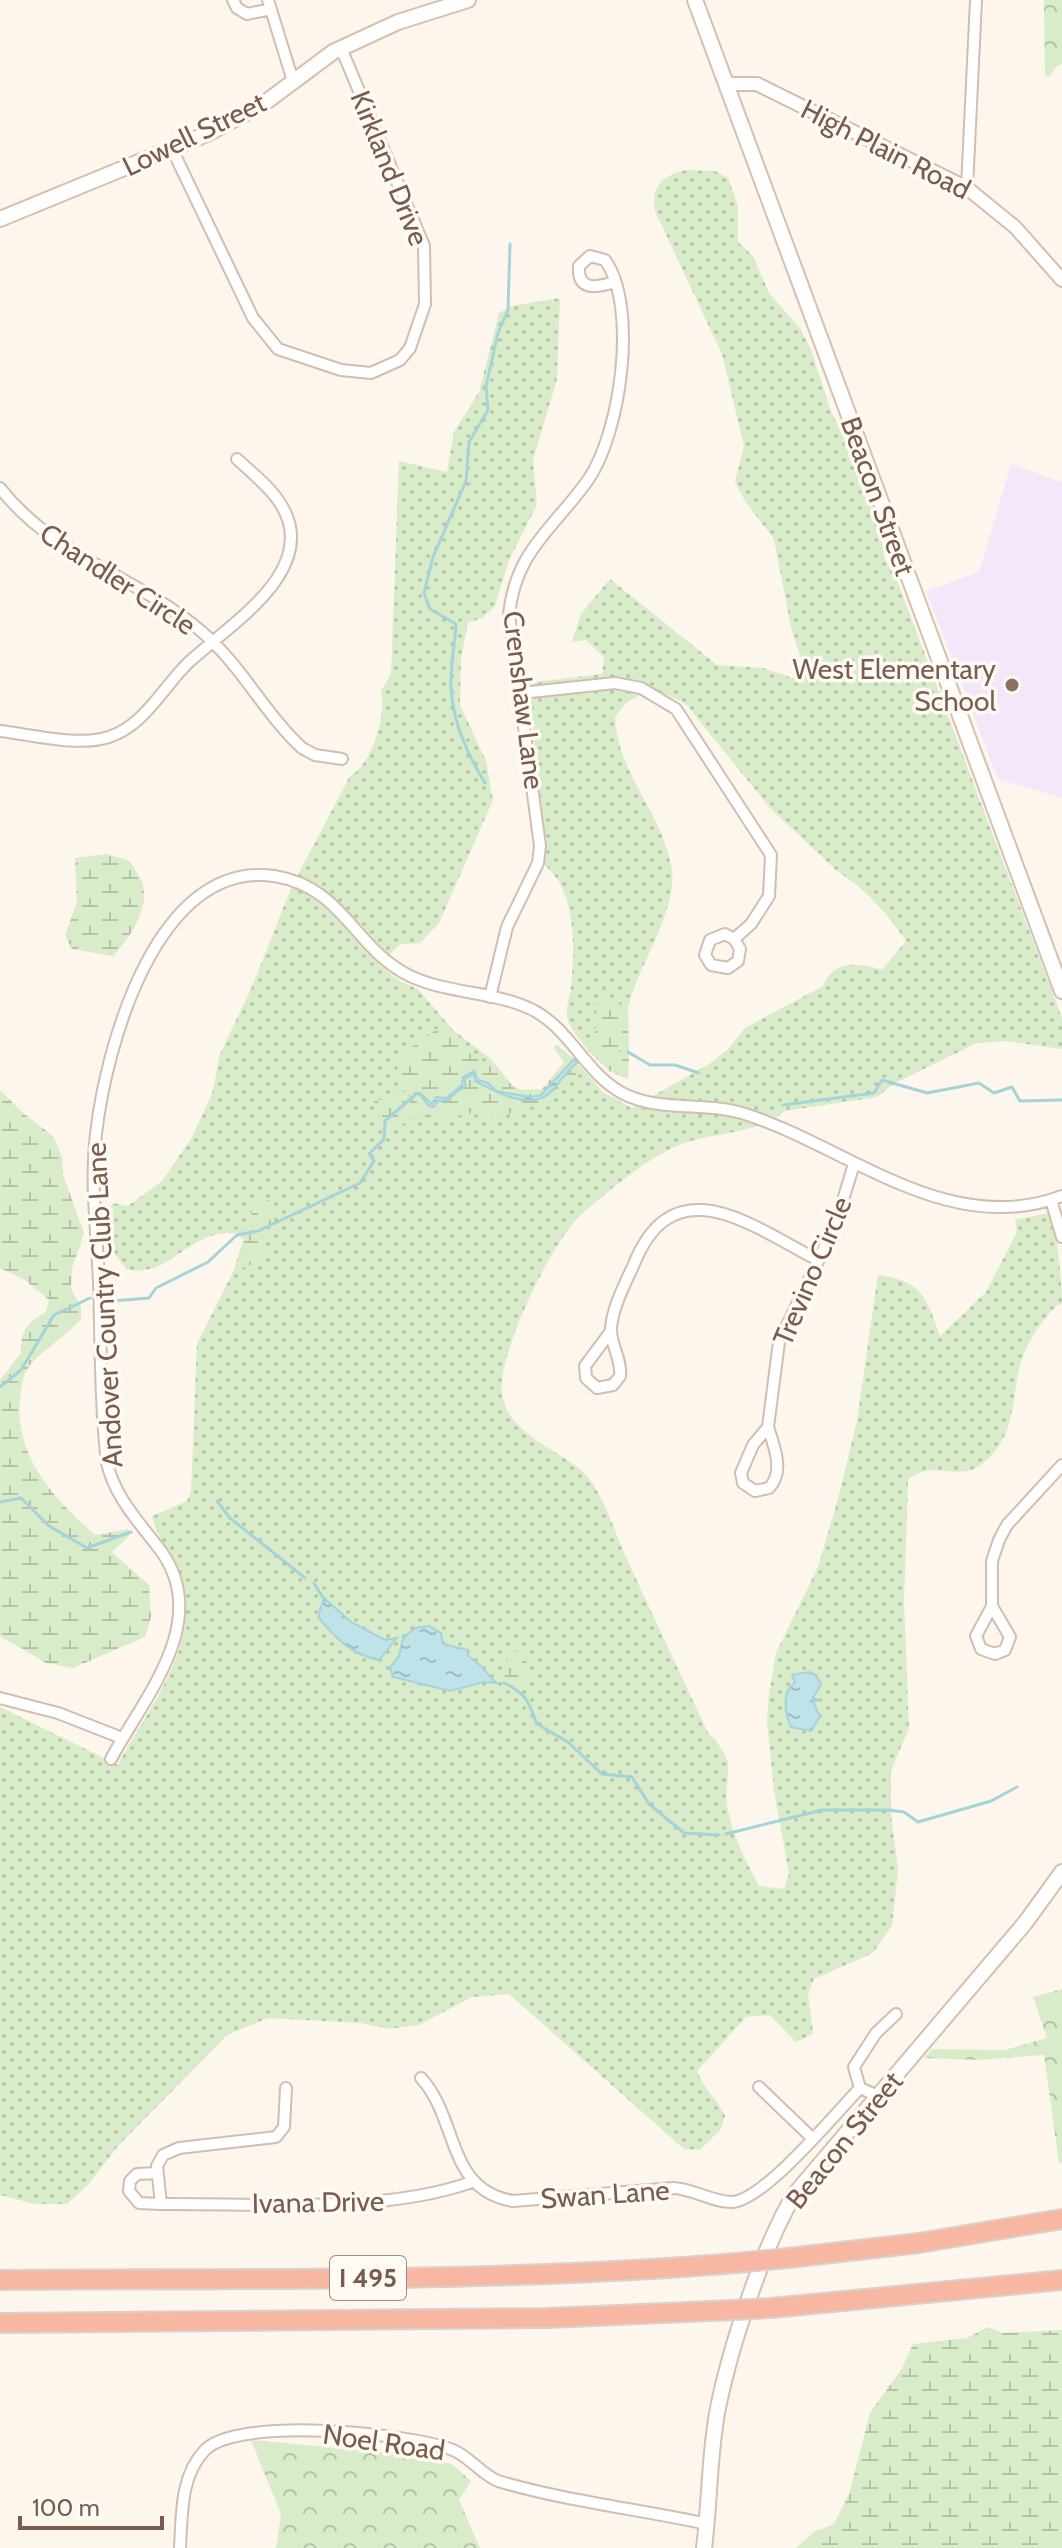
<svg xmlns="http://www.w3.org/2000/svg" width="1062" height="2548" font-family="Cabin,sans-serif">
<defs>
<pattern id="grass-dots" width="8" height="8" patternUnits="userSpaceOnUse" patternTransform="scale(2)"><rect width="8" height="8" fill="#d8ecc9"/><path d="M2 2h.1M6 6h.1" fill="none" stroke="#b4c2a5" stroke-width="1.8" stroke-linecap="round"/></pattern>
<pattern id="forest-crowns" width="20" height="18" patternUnits="userSpaceOnUse" patternTransform="scale(2)"><rect width="20" height="18" fill="#d8ecc9"/><path d="M2 6a3 3 0 1 1 6 0M12 15a3 3 0 1 1 6 0" fill="none" stroke="#b4c2a5"/></pattern>
<pattern id="wetland-marsh" width="20" height="14" patternUnits="userSpaceOnUse" patternTransform="scale(2)"><rect width="20" height="14" fill="#d8ecc9"/><path d="M1 5h8M5 5V1M11 12h8M15 12V8" fill="none" stroke="#b4c2a5"/></pattern>
<pattern id="water-ripples" width="26" height="14" patternUnits="userSpaceOnUse" patternTransform="scale(2)"><rect width="26" height="14" fill="#bfe3e8"/><path d="M2 4q2-2 4 0t4 0M15 11q2-2 4 0t4 0" fill="none" stroke="#a0bbbe"/></pattern>
</defs>
<rect width="100%" height="100%" fill="#fdf6ec"/>
<path fill="#f3e8fa" d="M1011,464L1062,482V798L998,779L926,591L979,572Z"/>
<path fill="url(#grass-dots)" d="M687,170L715,171L728,178L738,206V242L753,256L769,293L800,328L811,350L831,411L857,466L879,529L885,559L898,583L1062,1018V1049L1005,1041L977,1043L893,1084L877,1097L785,1111C759,1134 714,1132 682,1144C651,1155 608,1191 583,1213C553,1238 497,1354 502,1393C508,1440 571,1452 590,1480C606,1502 615,1533 626,1557C653,1616 681,1675 708,1733C744,1768 719,1774 729,1815C734,1839 747,1863 759,1886L784,1889L789,1874L774,1791L767,1721L769,1695L776,1653L818,1567L838,1499L857,1421L878,1275C923,1281 926,1297 940,1336L986,1292L1017,1232L1015,1220L1049,1213C1058,1226 1062,1289 1062,1303C1061,1305 1058,1304 1057,1306C1045,1316 1031,1337 1025,1351C1008,1391 1022,1432 982,1464C958,1483 931,1458 908,1480L904,1602L909,1728L891,1771V1815L898,1870L892,1925L873,1953L814,1979L808,1993L813,2034L796,2042L770,2015L746,2017L697,2071C704,2089 717,2099 725,2116L720,2130L700,2150L684,2149L509,1994L472,1997L419,2025L389,2029L361,2023L268,2018L227,2035L118,2146L88,2185L67,2204H35L0,2195V1707L118,1765C147,1709 200,1649 182,1583C176,1558 157,1540 152,1516L187,1501L191,1492L197,1344L234,1270L243,1240L238,1233C230,1233 221,1233 213,1235C181,1245 162,1278 126,1269L113,1251L111,1206L113,1203L128,1206L162,1181L191,1139L212,1094L220,1054L251,989L292,886L350,776C372,765 387,714 381,691L391,674L399,461L447,472L454,432L479,392L499,313L511,306L560,298L557,379L533,460L537,505L509,560L495,606L482,618L468,623L461,657L460,705L486,761L493,800L439,923L420,943L400,944L379,965L400,981L418,989L453,1030L491,1059L513,1086L529,1094L542,1091L572,1057L603,1092L632,1108L709,1064L728,1049L745,1028L823,986C833,960 859,962 882,970L906,941C887,913 865,888 837,871L770,808L685,703L652,688L626,703L615,717C617,774 665,816 672,871C677,910 639,965 629,1004C623,1026 630,1055 628,1078C611,1080 568,1032 567,1016C566,1006 570,996 571,986C575,948 577,889 543,864L546,843L527,683L602,674L604,657L586,640L572,642L581,614L610,579L717,665L763,668L793,678L805,672L791,627L774,539L745,501L735,482L744,446L722,354L655,211C651,185 663,175 687,170Z"/>
<path fill="url(#forest-crowns)" d="M1044,0H1062V64L1056,67L1050,76H1045Z
M1062,1989V2163H1059L1044,2055L977,2060L924,2058L932,2049L1005,2050L1047,2038L1033,1997Z
M251,2440L428,2456L453,2465L471,2481L459,2500L480,2548H276L281,2514Z"/>
<path fill="url(#wetland-marsh)" d="M107,854L130,861C134,868 140,877 143,885C150,909 128,940 113,956L72,949L65,935L77,902L75,858Z
M594,986C610,990 612,1004 628,1007L629,1051L594,1048L597,1004L602,997Z
M445,1023L462,1040L468,1053L494,1066L516,1090L542,1089L564,1062L554,1048L556,1044L574,1059L541,1095L530,1097L496,1091L488,1083L478,1080L474,1071L462,1080V1085L446,1098L434,1100L432,1105L421,1095L431,1107L465,1087L464,1079L471,1074H475L478,1083L498,1095L538,1099L552,1092L573,1064L578,1062L580,1068L569,1086L533,1107L494,1118L467,1113L444,1121L416,1095H421L400,1084L394,1075L406,1051Z
M607,1048L629,1054L628,1078L609,1071L593,1053L598,1049Z
M0,1064V1090L23,1113L53,1136L62,1157L63,1175L84,1233L72,1268L71,1289L81,1306V1319C66,1336 45,1348 30,1365C22,1375 21,1388 20,1400C14,1456 55,1500 95,1535L129,1529V1536L112,1552L149,1585L151,1617L145,1637L73,1668L46,1663L0,1636V1380L21,1353C20,1330 27,1323 46,1312L49,1300L25,1280L0,1268Z
M398,1087L411,1096L383,1122L375,1111L374,1101L390,1098Z
M414,1099L432,1117L415,1114L408,1123L391,1126L388,1129L386,1122Z
M268,1200L275,1204L271,1224L252,1233L233,1232L238,1227H253L251,1205Z
M270,1226L260,1261L241,1269L244,1240L240,1235H249Z
M513,1651L523,1652C527,1668 537,1675 519,1687L507,1684L508,1679L504,1681L507,1660Z
M988,2327L1002,2333L1062,2330V2548H796L814,2532L834,2524L849,2494L870,2413L901,2370L913,2344L967,2338Z"/>
<path fill="url(#water-ripples)" stroke="#a5d3da" stroke-width="2" d="M574,1059L578,1062C568,1069 560,1082 552,1091C532,1113 494,1091 475,1081L474,1074L464,1079L466,1085L447,1100L438,1101L434,1107L429,1106L420,1095L414,1093H420L432,1104L436,1097L446,1098L462,1085L463,1077L474,1071L478,1080L488,1083L496,1091L530,1097L541,1095Z
M324,1598L351,1622L385,1640L397,1638L379,1660C351,1655 335,1637 318,1617Z
M429,1626L441,1633L443,1644L468,1650V1656C485,1666 487,1676 497,1683L484,1682L450,1691L393,1677L390,1668L399,1656L403,1638L415,1628Z
M809,1672L816,1675L821,1685L813,1698L820,1700L813,1701L820,1717L811,1731L791,1727C785,1713 781,1693 795,1682L792,1675Z"/>
<g fill="none" stroke-linecap="round" stroke-linejoin="round">
<path stroke="#a5d3da" stroke-width="3" d="M485,783C467,753 453,723 451,688C450,667 455,645 456,624L430,609L424,593L433,557L466,481L469,442L488,410L486,386L498,333L508,310L510,244
M628,1052L650,1065H675L699,1073
M783,1105L874,1093L882,1080L927,1093L979,1083L994,1093L1012,1087L1020,1101L1062,1100
M112,1301L149,1298L156,1288L208,1262L237,1235L258,1231L360,1183L374,1161L369,1154L384,1139L385,1121L416,1094
M0,1387L21,1370L54,1315L90,1298
M217,1501L230,1518L305,1578
M0,1502L21,1498L49,1526L87,1548L131,1532
M314,1583L325,1601
M504,1683C527,1694 528,1701 537,1724L568,1742L602,1774L632,1777L649,1804L684,1833L719,1835
M888,1810L904,1812L918,1822L991,1801L1017,1787
M726,1834L822,1810H886"/>
<g stroke="#d1beb0" stroke-width="14">
<path id="minor" d="M233,0L237,8L247,14L271,9
M268,0L293,81
M172,149L253,318L278,349L341,370L371,373L400,360L410,348L425,304L424,246L341,48
M967,188L976,0
M0,488C56,559 137,576 202,632C241,665 265,714 302,748L315,755L342,759
M521,693L615,683L641,688L676,709L771,855L769,896L751,924L734,939L740,949L738,961L728,968L711,965L705,955L710,940L725,934L734,939
M0,731C34,735 77,747 109,737C145,725 163,687 189,662C230,624 323,569 280,503C269,486 252,473 237,459
M490,997L507,927L538,863L540,846L509,615C515,551 554,528 588,480C620,434 639,308 605,260L590,256L579,266C577,291 596,288 614,282
M1051,1200L1062,1237
M611,1331L585,1366L586,1378L597,1388L613,1385L620,1376C622,1359 610,1344 611,1328C613,1306 625,1284 634,1264C674,1164 753,1227 818,1260
M768,1427C774,1446 785,1472 769,1488L755,1491L743,1483L741,1473L753,1445L768,1427L779,1342L835,1226L854,1164
M992,1606L1010,1637L1005,1650L995,1654L981,1649L976,1636L992,1606V1561L999,1540L1007,1525L1062,1465
M0,1698L58,1713L122,1738
M111,1759C144,1697 212,1622 161,1551C140,1523 115,1498 107,1463C100,1403 101,1342 99,1282C97,1234 90,1182 96,1134C106,1046 157,859 274,876C344,887 354,949 410,976C448,994 493,991 531,1009C570,1028 585,1073 622,1093C660,1113 706,1101 745,1114C848,1147 948,1239 1062,1196
M421,2078C459,2119 446,2190 513,2201L674,2188C693,2189 715,2203 733,2202C765,2199 836,2113 860,2088
M759,2087L812,2138
M286,2088L284,2127L276,2137L179,2148L163,2155L157,2166L161,2204C257,2203 382,2214 472,2182
M878,2096L860,2088L854,2067L876,2033L896,2014
M157,2173L137,2174L130,2181L129,2191L139,2203L161,2204
M180,2548C182,2515 180,2476 205,2450C239,2416 409,2433 453,2450C470,2457 482,2475 498,2481C565,2501 638,2509 707,2524"/>
</g>
<g stroke="#d1beb0" stroke-width="16">
<path id="tertiary" d="M728,84H757L967,188L1015,227L1062,280"/>
</g>
<g stroke="#d6c0b0" stroke-width="18">
<path id="secondary" d="M695,0L1062,991
M0,219L207,134L266,102L333,52L398,22L468,0
M704,2548C710,2502 709,2453 718,2408C730,2348 763,2247 794,2195L1025,1923L1062,1872"/>
</g>
<g stroke="#dad1cd" stroke-width="22">
<path id="motorway" d="M788,2258L919,2243L1062,2219
M0,2280C246,2278 492,2283 736,2263
M771,2308L1062,2280
M0,2323L547,2318L734,2310"/>
</g>
<use href="#minor" stroke="#fff" stroke-width="10"/>
<use href="#tertiary" stroke="#fff" stroke-width="12"/>
<use href="#secondary" stroke="#fff" stroke-width="14"/>
<use href="#motorway" stroke="#f7b7a3" stroke-width="18"/>
<g stroke="#dad1cd" stroke-width="22" stroke-linecap="butt">
<path id="motorway-bridge" d="M736,2263L788,2258
M734,2310L771,2308"/>
</g>
<use href="#motorway-bridge" stroke="#f7b7a3" stroke-width="18"/>
</g>
<circle fill="#8d6e63" stroke="#fffaf3" stroke-width="3" cx="1012" cy="685" r="8"/>
<g text-anchor="middle" stroke-width="7" stroke-linejoin="round" paint-order="stroke">
<rect fill="#fffaf3" stroke="#a28b7f" stroke-width="2" x="330" y="2256" width="76" height="44" rx="6"/>
<g font-size="26" font-weight="bold" fill="#7a5c4d">
<text x="368" y="2287">I 495</text>
</g>
<g font-size="28" fill="#7a5c4d" stroke="#fffaf3">
<text transform="translate(194 134) rotate(-26)" y="10">Lowell Street</text>
<text transform="translate(886 149) rotate(27)" y="10">High Plain Road</text>
<text transform="translate(390 168) rotate(68)" y="10">Kirkland Drive</text>
<text transform="translate(878 496) rotate(70)" y="10">Beacon Street</text>
<text transform="translate(118 579) rotate(33)" y="10">Chandler Circle</text>
<text transform="translate(524 700) rotate(83)" y="10">Crenshaw Lane</text>
<text transform="translate(812 1271) rotate(-67)" y="10">Trevino Circle</text>
<text transform="translate(104 1305) rotate(-93)" y="10">Andover Country Club Lane</text>
<text transform="translate(844 2140) rotate(-51)" y="10">Beacon Street</text>
<text transform="translate(605 2194) rotate(-4)" y="10">Swan Lane</text>
<text transform="translate(318 2202) rotate(-1)" y="10">Ivana Drive</text>
<text transform="translate(384 2442) rotate(8)" y="10">Noel Road</text>
</g>
<g font-size="28" fill="#785e54" stroke="#fffaf3" text-anchor="end">
<text x="996" y="679">West Elementary<tspan x="996" dy="32">School</tspan></text>
</g>
</g>
<path d="M20 2516v12h142v-12" fill="none" stroke="#7a5c4d" stroke-width="4"/>
<text x="32" y="2516" font-size="24" fill="#7a5c4d" stroke="#fffaf3" stroke-width="6" paint-order="stroke">100 m</text>
</svg>
